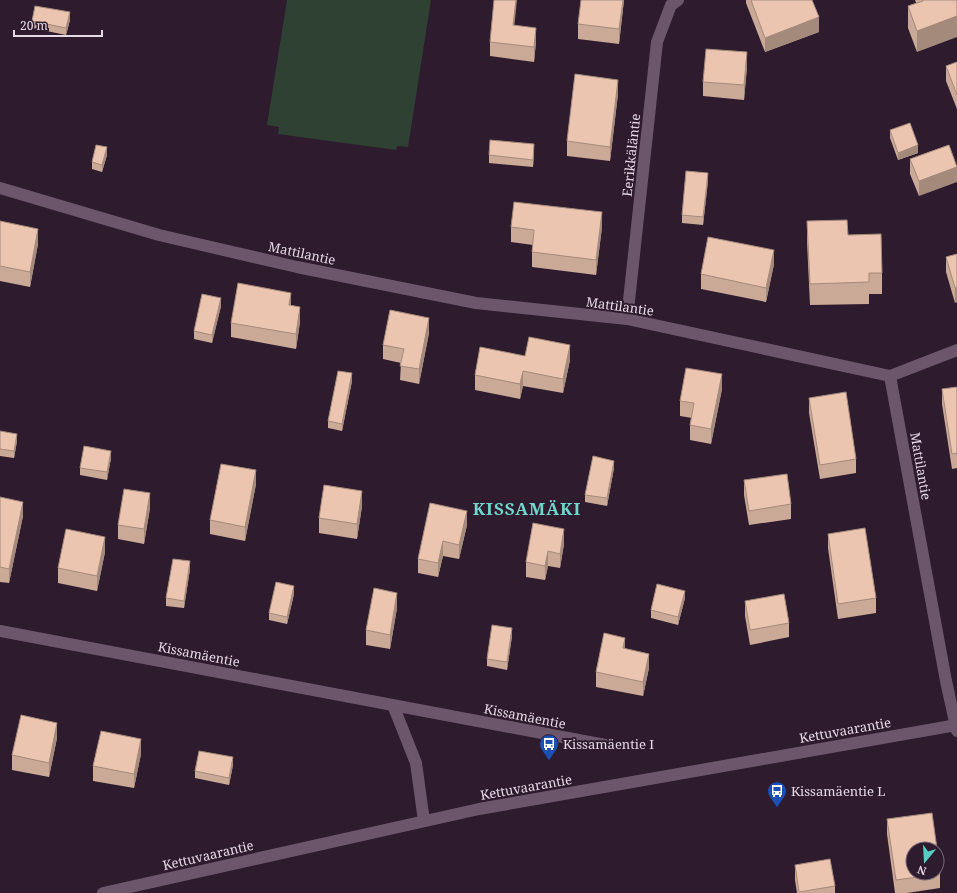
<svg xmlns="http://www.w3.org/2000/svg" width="957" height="893" font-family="'Noto Serif',serif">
<rect width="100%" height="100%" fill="#2e1b2e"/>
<path fill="#2f4133" d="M287,0H431L408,147L397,146L396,150L278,134L279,127L267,125Z"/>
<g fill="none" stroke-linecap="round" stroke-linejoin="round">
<path stroke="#6c566c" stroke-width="12" d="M0,188L159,235L297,267L476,303L627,319L890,376L946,681L957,731
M627,319L657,42L671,5L678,0
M890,376L957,350
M0,631L605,745
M393,705L416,763L424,821"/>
<path stroke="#6c566c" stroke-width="12" d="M103,893L479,809L957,725"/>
</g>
<path fill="#caa997" d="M624,0L619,44L578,39V24Z
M746,0H812L819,32L765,52L746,3Z
M915,0H957L917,52L908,28V6L916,3Z
M70,20L66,35L32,28V21Z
M515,25L536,42L534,62L490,56V42Z
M957,62V109L946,81V66Z
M747,67L744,100L703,96V82Z
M618,94L610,161L567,156V141Z
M890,130L918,153L898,160L890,138Z
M949,145L919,196L910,174V159Z
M534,152L533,167L489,163V155Z
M107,155L102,172L92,169V162Z
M708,181L703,225L682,223V215Z
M0,221L38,244L30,287L0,281Z
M807,221L848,235L882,273V294H869V304L810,305L807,242Z
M511,227H602L596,275L532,267V252L533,245L511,242Z
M957,254V302L955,303L946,272V257Z
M774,264L766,302L701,289V274Z
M291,305L300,322L296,349L231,337V323Z
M221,306L212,343L194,339V331Z
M429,333L419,384L400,380L401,363L383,359V345Z
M525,356L570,360L563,393L523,386L520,399L475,390V375Z
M352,381L342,431L328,428V421Z
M957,387V468L952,469L942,404V389Z
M722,389L711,444L690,440V425L692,418L680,416V401Z
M809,398L856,459V473L820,479L809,413Z
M0,431L17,441L14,458L0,456Z
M111,458L107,480L80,475V468Z
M614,468L607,506L585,502V495Z
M744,480L791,504V519L749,525L744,495Z
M256,484L245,541L210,534V520Z
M0,497L23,516L9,583L0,582Z
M362,506L357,539L319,533V518Z
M150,508L144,544L118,539V525Z
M533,523L564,544L560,568L548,566L545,580L526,577V562Z
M467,525L459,559L443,556L438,577L418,573V559Z
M828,534L876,598V613L838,619L828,548Z
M105,552L97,591L58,583V568Z
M190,569L184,608L166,606V598Z
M294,594L287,624L269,620V613Z
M685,598L678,625L651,618V610Z
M745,601L789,623V637L750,645L745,616Z
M397,608L390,649L366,645V630Z
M512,636L507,670L487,666V659Z
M649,668L643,696L596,687V672Z
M57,738L49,777L12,770V755Z
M141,754L134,788L93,781V766Z
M233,765L229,785L195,778V771Z
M887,819L940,874V888L907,893H895L887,834Z
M795,865L835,886V893H797L795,880Z"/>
<path fill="#a48a7b" d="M516,0H517L513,39V25Z
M623,0H624L619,44V29Z
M70,12V20L66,35V28Z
M957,16V37L917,52V31Z
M819,17V32L765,52V38Z
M536,28V42L534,62V47Z
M747,52V67L744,100V85Z
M618,80V94L610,161V147Z
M534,144V152L533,167V160Z
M918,145V153L898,160V153Z
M107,147V155L102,172V165Z
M957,167V182L919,196V181Z
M708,173V181L703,225V217Z
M602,212V227L596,275V260Z
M38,229V244L30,287V272Z
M774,250V264L766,302V288Z
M957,287V302L955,303V288Z
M291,293V308L289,305Z
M221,298V306L212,343V335Z
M300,307V322L296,349V334Z
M429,318V333L419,384V369Z
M570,345V360L563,393V379Z
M523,371V386L520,399V384Z
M352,373V381L342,431V424Z
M722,374V389L711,444V429Z
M17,434V441L14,458V451Z
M111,451V458L107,480V472Z
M614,461V468L607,506V498Z
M256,470V484L245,541V527Z
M362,491V506L357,539V524Z
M150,493V508L144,544V529Z
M23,502V516L9,583V569Z
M467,511V525L459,559V545Z
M564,529V544L560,568V554Z
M105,537V552L97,591V576Z
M443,541V556L438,577V563Z
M548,551V566L545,580V566Z
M190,561V569L184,608V601Z
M294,586V594L287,624V617Z
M685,591V598L678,625V617Z
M397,593V608L390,649V635Z
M512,628V636L507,670V662Z
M625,638V652L623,648Z
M649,654V668L643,696V682Z
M57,723V738L49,777V763Z
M141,739V754L134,788V774Z
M233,757V765L229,785V778Z"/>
<path fill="#ebc5b0" stroke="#a48a7b" d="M494,0H516L513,25L536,28L534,47L490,42Z
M581,0H623L619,29L578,24Z
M751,0H812L819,17L765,38Z
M923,0H957V16L917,31L908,6L923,1Z
M35,6L70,12L66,28L32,21Z
M706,49L747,52L744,85L703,82Z
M957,62V95L946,66Z
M575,74L618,80L610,147L567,141Z
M910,123L918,145L898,153L890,130Z
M490,140L534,144L533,160L489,155Z
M96,145L107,147L102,165L92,162Z
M949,145L957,167L919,181L910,159Z
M686,171L708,173L703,217L682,215Z
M514,202L602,212L596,260L532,252L534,230L511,227Z
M847,220L848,235L881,234L882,273H869V282L810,284L807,221Z
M0,221L38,229L30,272L0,266Z
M708,237L774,250L766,288L701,274Z
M957,254V287L955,288L946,257Z
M238,283L291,293L289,305L300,307L296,334L231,323Z
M202,294L221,298L212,335L194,331Z
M390,310L429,318L419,369L400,366L404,349L383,345Z
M529,337L570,345L563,379L523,371L520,384L475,375L480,347L525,356Z
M686,368L722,374L711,429L690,425L694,403L680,401Z
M338,371L352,373L342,424L328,421Z
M957,387V453L952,454L942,389Z
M846,392L856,459L820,465L809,398Z
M0,431L17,434L14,451L0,449Z
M84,446L111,451L107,472L80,468Z
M593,456L614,461L607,498L585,495Z
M221,464L256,470L245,527L210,520Z
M787,474L791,504L749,511L744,480Z
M324,485L362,491L357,524L319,518Z
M124,489L150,493L144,529L118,525Z
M0,497L23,502L9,569L0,567Z
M430,503L467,511L459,545L443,541L438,563L418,559Z
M533,523L564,529L560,554L548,551L545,566L526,562Z
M865,528L876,598L838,604L828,534Z
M66,529L105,537L97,576L58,568Z
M173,559L190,561L184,601L166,598Z
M276,582L294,586L287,617L269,613Z
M657,584L685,591L678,617L651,610Z
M374,588L397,593L390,635L366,630Z
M784,594L789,623L750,630L745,601Z
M492,625L512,628L507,662L487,659Z
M604,633L625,638L623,648L649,654L643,682L596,672Z
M21,715L57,723L49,763L12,755Z
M101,731L141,739L134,774L93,766Z
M199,751L233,757L229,778L195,771Z
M932,813L937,849H913V873H937V852L940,874L896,880L887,819Z
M830,859L835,886L799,892L795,865Z"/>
<defs>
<g id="bus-pin" transform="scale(1)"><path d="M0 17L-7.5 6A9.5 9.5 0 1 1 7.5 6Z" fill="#1a4fb4" stroke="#2e1b2e"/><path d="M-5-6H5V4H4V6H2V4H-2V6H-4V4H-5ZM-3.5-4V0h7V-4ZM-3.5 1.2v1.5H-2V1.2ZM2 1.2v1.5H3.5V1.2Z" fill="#fff"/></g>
</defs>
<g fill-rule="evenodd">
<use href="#bus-pin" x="549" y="744"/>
<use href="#bus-pin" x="777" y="791"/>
</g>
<g text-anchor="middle" stroke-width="4" stroke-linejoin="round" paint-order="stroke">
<g font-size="13" fill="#e6d9e6" stroke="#2e1b2e">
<text transform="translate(631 155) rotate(-84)" y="5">Eerikkäläntie</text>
<text transform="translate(302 253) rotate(12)" y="5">Mattilantie</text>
<text transform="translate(620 306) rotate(8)" y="5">Mattilantie</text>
<text transform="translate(921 466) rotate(80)" y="5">Mattilantie</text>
<text transform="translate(199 654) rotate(11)" y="5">Kissamäentie</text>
<text transform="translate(525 716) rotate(11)" y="5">Kissamäentie</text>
<text transform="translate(845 730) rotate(-10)" y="5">Kettuvaarantie</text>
<text transform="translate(526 787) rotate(-10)" y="5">Kettuvaarantie</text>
<text transform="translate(208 855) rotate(-13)" y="5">Kettuvaarantie</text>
</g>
<g font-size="13" fill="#e6d9e6" stroke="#2e1b2e" text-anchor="start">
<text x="563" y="749">Kissamäentie I</text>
<text x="791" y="796">Kissamäentie L</text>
</g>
<g font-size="17" font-weight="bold" letter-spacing="1" fill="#6fd8cc" stroke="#2e1b2e">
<text x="527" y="515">KISSAMÄKI</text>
</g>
</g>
<g transform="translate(925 861) rotate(198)"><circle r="19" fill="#2e1b2e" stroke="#786778"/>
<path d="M0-3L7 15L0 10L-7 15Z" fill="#57cec1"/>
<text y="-6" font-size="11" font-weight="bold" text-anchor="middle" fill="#e6d9e6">N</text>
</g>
<path d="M14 30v6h88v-6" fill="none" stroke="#e6d9e6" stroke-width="2"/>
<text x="20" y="30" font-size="12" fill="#e6d9e6" stroke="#2e1b2e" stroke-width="3" paint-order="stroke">20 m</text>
</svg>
